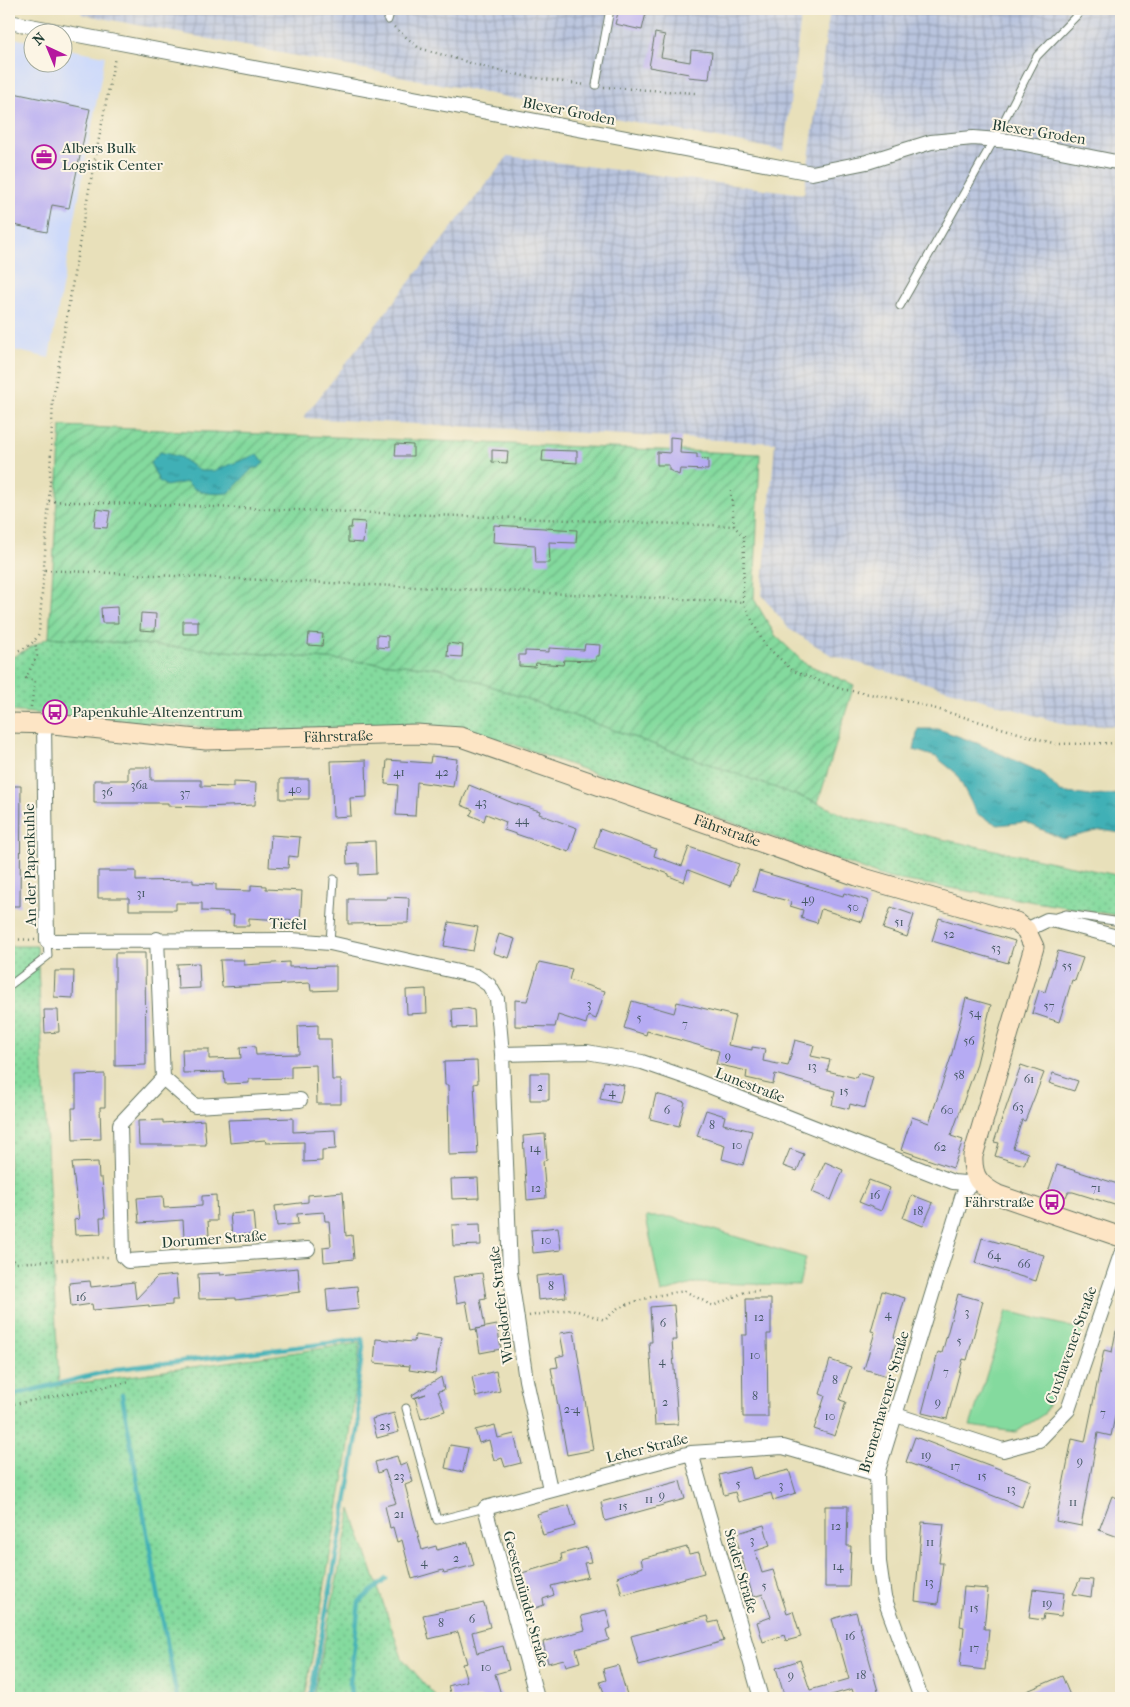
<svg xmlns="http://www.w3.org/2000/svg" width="1130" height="1707" font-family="'IM FELL French Canon',serif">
<defs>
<pattern id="industrial-grid" width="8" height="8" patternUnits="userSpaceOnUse" patternTransform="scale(1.25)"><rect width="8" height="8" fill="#b9c4de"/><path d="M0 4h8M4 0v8" fill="none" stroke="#96a0b5"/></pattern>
<pattern id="grass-dots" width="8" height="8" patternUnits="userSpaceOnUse" patternTransform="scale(1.25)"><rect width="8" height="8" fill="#84da9e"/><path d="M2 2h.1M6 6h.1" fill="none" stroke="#6bb282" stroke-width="1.8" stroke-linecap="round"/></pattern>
<pattern id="garden-furrows" width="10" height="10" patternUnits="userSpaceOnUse" patternTransform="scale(1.25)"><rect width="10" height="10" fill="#84da9e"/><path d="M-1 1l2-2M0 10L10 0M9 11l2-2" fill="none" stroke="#6bb282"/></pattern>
<pattern id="water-ripples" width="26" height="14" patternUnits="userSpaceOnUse" patternTransform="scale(1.25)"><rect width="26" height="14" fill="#3fb0b6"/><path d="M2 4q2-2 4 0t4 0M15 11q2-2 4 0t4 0" fill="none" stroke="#349095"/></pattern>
</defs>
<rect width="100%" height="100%" fill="#fcf5e5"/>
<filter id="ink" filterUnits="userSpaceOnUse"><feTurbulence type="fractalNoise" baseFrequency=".02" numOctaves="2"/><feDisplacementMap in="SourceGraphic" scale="10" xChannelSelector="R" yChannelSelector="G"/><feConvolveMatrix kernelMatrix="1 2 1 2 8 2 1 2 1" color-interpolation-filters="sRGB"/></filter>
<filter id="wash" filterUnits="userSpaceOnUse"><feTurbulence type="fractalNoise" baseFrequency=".0096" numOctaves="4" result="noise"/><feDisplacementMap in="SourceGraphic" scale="20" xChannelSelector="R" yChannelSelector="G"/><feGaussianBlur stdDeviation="1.12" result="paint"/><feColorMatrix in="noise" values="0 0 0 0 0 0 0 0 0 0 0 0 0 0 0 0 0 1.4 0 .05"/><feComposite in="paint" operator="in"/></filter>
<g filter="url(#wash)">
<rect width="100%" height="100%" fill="#e8e0ba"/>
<path fill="#cedafa" d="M9,37L32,42V62H62L63,48L105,56L49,358L9,349Z"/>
<path fill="url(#industrial-grid)" d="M82,9H802L784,151L81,14Z
M830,9H1121V726L1067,725L831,655L789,629L762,595L775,443L303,418L508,156L804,194Z"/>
<path fill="url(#grass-dots)" stroke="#528c69" d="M49,637L440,668L818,803L848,817L946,840L1121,876V916L888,878L504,741L445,729L250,731L9,711V659Z
M9,946H37L59,1386L360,1343L348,1453L305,1698H9Z
M351,1509L402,1658L437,1698H313Z"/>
<path fill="#84da9e" stroke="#528c69" d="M646,1217H671L806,1258L799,1285L696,1283L661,1293Z
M1007,1311L1083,1330L1044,1414L1016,1432L970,1426Z"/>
<path fill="url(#garden-furrows)" stroke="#528c69" d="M61,426L760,454L754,599L775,635L804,663L854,685L818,803L440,668L49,637Z"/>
<path fill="url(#water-ripples)" stroke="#2f7675" d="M160,452L180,457L200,471H213L258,454L264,462L259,468H253L229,493C213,494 198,495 187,482L166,486L159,481L150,463Z
M918,729H938L977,743L1042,773L1060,792L1090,796L1121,794V833L1101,830L1063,839L1025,822L998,825L977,814L956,773L936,757L914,750Z"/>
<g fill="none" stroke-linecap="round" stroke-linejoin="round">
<path stroke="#3fb0b6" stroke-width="4.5" d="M122,1395L177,1698
M9,1396L117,1369L362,1339L363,1347L357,1390L359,1425L344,1515L310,1698
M351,1698L350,1683L359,1602L386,1579"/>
</g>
<g id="blocks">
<path fill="#b6abf3" d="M619,9H647L642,30L615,24Z
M655,33L665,35L661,57L690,62L691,50L712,52L709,79L688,77L689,74L649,67Z
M9,92L90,109L69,208L52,205L47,232L9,224Z
M670,437L681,438L680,453L697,454V458L708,459V470L680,469L679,475L669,470V465H657V452L670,453Z
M396,444L413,445V456H395Z
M492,450L508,451L507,463L492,462Z
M543,450L577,451V463L542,461Z
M96,509L110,511L107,528L94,527Z
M352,521L365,522L363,543L348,542V528H351Z
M494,525L577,530L576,543L549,542L550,563H536L535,545L493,542Z
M117,607L118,623H102L101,608Z
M141,613L156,614L155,631L140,630Z
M183,621H198V634H183Z
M309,633L323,634L322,646L308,645Z
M377,635L388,636V648L377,647Z
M448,643L463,645L462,657L447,656Z
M585,644L600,645L599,656H596V661L564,660L563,665L536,663L535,667L519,666V655H525V651L549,652V648L584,650Z
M431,756L457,759L453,787L417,782L415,816L396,815L398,785L385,784L387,760L430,763Z
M366,760L367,797L350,798L351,816L333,817L331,761Z
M128,767H151V780H201V786L233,787V782L256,783L255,805L201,807L168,806V803H94V780H128Z
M280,779H309V799H280Z
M469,785L513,803L540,811L539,814L577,828L569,852L504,830L506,822L486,814L484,821L470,815L473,810L461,805Z
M9,786H21L20,906H9Z
M600,829L656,849L654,856L682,866L689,847L739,864L730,886L688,870L684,882L669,876V874L594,848Z
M271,835L300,837L298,857L289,856L288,868L269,867Z
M375,841L376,874L359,875V863L347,864L346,842Z
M98,871H136V881L193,880V883L216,884V890L251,891V885L266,886V889L302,891L300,921L249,918V926H233L234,915H228V912L202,911V903H176V910H129V898H98Z
M759,871L843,896L844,893L869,901L862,922L821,909L817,923L801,918L803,910L790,906L791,902L753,891Z
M387,897L409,898L408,923L348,924V899H387Z
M891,907L914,915L907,937L883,929Z
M939,918L1015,941L1008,963L932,941Z
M449,922L478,927L473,951L444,946Z
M499,934L515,939L509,958L493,953Z
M1058,951L1083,958L1075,981L1072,980L1059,1022L1032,1013L1039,990L1045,992Z
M115,953H145L146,1065L115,1066Z
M220,960H244V965L289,962V967L336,966V990L311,991L310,983L222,987Z
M539,962L572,969L569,980L605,991L596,1019L588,1016L586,1024L558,1015L555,1027L515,1026V1000L527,1001Z
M199,963L200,988L178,989L177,964Z
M55,971H74L73,998L54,997Z
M426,989L427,1013L407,1014L406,990Z
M966,998L991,1005L976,1067L951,1136L963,1140L953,1168L901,1150L912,1117L929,1123L951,1057Z
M632,1001L674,1013L677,1002L735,1016L728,1045L752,1050V1047L765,1049L763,1061L788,1066L795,1040L814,1045L811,1056L830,1060L827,1071L856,1078L858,1073L873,1077L865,1108L850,1104L849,1109L832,1105L835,1091L775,1074L773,1084L746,1078L747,1071L716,1064L719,1051L647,1031L646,1035L624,1028Z
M466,1008L474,1010L475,1027L453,1028L452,1009Z
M44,1010H58L59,1032L45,1033Z
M318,1025V1039H331L332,1080H341V1104H317L316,1065L291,1066V1078L249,1079V1083L225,1084L224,1072L183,1073L182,1049H209V1059L241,1058L240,1047L255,1046L256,1055L299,1054L298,1026Z
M477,1061L478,1083L474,1084L478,1154L449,1155L448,1085H445L444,1062Z
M1021,1065L1044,1073L1025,1121L1022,1120L1013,1148L1028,1153L1024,1165L995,1156L999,1143L994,1142Z
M530,1073H549V1100H530Z
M1053,1073L1078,1081L1074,1091L1049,1083Z
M105,1074V1107H100L101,1139L73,1140L72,1108H76V1075Z
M604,1081L624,1085L620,1103L600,1099Z
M656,1094L685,1102L679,1126L650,1119Z
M706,1110L725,1116L723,1124L752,1131L743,1165L722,1159L725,1145L697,1136Z
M293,1118V1132L335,1130L336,1149L322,1150V1161L304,1162V1142L266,1143L265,1140L230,1143L228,1120Z
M163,1120V1123L204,1120L206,1145H139L138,1121Z
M545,1134L547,1160L543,1161L546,1198L527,1200L523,1136Z
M790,1149L804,1154L797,1171L783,1166Z
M98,1162L99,1178H102L105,1218H100L101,1234L75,1235L74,1220L79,1219L72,1163Z
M825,1162L843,1170L831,1200L812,1192Z
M1057,1165L1121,1185V1207L1073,1192H1068L1066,1197L1048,1192Z
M478,1178L479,1198L452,1199L451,1179Z
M869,1180L890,1188L881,1211L859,1202Z
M343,1192L346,1236L352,1235L354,1259L324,1262L323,1247L331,1246L329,1221H325L324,1212L297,1214L298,1224L277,1226L275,1206L308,1202V1195Z
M216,1195L217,1221H208L209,1235L184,1237L183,1220L139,1223L137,1198L163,1196L164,1208L202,1206V1196Z
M912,1195L933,1203L923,1226L903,1218Z
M253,1212L255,1234L232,1235L230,1214Z
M480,1224L481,1245L453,1246L452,1225Z
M558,1227L561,1250L533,1253L531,1230Z
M982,1238L1044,1255L1036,1281L975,1263Z
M298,1268L300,1292L236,1300V1298L199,1299L198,1274L220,1273V1275Z
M482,1273L486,1298L480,1299L485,1327L471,1330L466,1301L457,1303L453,1277Z
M563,1273L566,1297L538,1300L536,1276Z
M176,1275L178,1300H172V1305L149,1307V1305L93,1310L92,1304L71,1307L69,1283L90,1281L91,1287L134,1282L136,1299L157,1277Z
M357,1286L359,1309L328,1312L326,1289Z
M882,1291L905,1298L894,1337L897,1338L887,1376L864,1369L875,1332L871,1331Z
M958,1294L983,1301L967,1360L963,1359L947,1419L922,1413L938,1352L942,1353Z
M746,1299H771V1334H767L768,1417H743L742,1335H747Z
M674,1305L677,1340H672L678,1424L655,1425L649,1342H652L650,1307Z
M497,1325L501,1349L480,1353L476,1329Z
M574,1331L593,1450L567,1455L551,1368L558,1367L556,1357L564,1355L560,1333Z
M1116,1331H1121V1387L1111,1436L1098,1433L1081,1526L1056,1521L1072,1439L1085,1442L1104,1350L1112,1352Z
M415,1335L441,1339L435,1374L409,1370L410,1366L374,1363L376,1339L414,1342Z
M830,1360L851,1367L840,1400L846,1402L835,1436L814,1429L825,1396L820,1394Z
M496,1371L500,1391L476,1397L472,1377Z
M441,1377L444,1390L438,1391L445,1411L421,1419L415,1398L426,1394L413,1398L412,1395Z
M394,1413L399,1432L377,1438L372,1419Z
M495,1425L498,1438L514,1434L521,1463L505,1467L502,1458L494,1461L489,1440L479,1443L475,1430Z
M915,1437L1031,1481L1022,1507L906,1462Z
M450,1445L468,1448L463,1472L445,1468Z
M397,1456L400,1466L407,1463L413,1482L405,1485L422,1550L436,1546L437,1550L468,1542L474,1565L444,1573L443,1570L412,1579L402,1540L397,1542L393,1527L390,1528L385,1506L396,1503L385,1470L378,1473L375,1462Z
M750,1467L753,1479L789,1470L796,1493L773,1500L771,1493L738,1502L735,1492L724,1495L719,1475Z
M680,1481L685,1499L605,1521L601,1502Z
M1112,1496L1121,1499V1538L1099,1530Z
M569,1505L575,1526L543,1535L537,1514Z
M825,1506H848L847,1546H851L849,1587H825Z
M922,1522L944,1524L939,1563H943L938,1604L915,1601Z
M764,1525L770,1546L755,1551L762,1573L773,1570L787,1613L793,1611L801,1637L786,1641L784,1635L763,1642L757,1622L771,1617L763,1594L753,1597L735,1534Z
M587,1547L591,1562L584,1563L588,1577L551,1586L554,1595L543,1599L544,1605L533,1609L522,1573L562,1561L561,1554Z
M687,1547L689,1554L699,1552L704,1573L622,1595L617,1577L643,1567L641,1559Z
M1080,1579L1093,1580L1091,1597L1073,1594Z
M964,1587L988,1589L984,1629H989L985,1670L960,1667L964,1627L960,1626Z
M1033,1589L1064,1593L1061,1616L1044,1614L1043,1620L1029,1618Z
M484,1603L490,1627L472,1632L477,1653L503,1646L509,1670L495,1674L502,1698H452L448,1686L467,1681L462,1664L467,1663L458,1632L429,1639L423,1615Z
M606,1610L611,1628L606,1630L609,1640L576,1649L580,1662L566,1666L564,1659L548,1663L543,1642L585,1630L581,1616Z
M856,1612L878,1691L855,1698L852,1689L821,1698H785L776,1668L800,1660L810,1690L849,1679L832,1619Z
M707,1616L709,1623L718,1621L724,1641L639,1665L631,1636Z
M618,1665L628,1698H606L600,1682L606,1680L603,1669Z
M1062,1676L1071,1698H1011Z"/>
</g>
</g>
<g filter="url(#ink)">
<use href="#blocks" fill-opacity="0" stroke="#657663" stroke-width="1"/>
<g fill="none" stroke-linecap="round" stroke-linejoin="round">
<g stroke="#657663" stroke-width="9">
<path id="lane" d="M388,20L391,9
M596,85L610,9
M900,306L994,140L1037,56L1083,9
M1053,918L1066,914L1121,922
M330,943L334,879
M9,986L48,956L47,941
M406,1408L437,1520L485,1508"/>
</g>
<g stroke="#657663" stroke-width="16">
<path id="street" d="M9,22L812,173L867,162L931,142L973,138L1011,141L1121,163
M44,724L47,941L291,940L330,943L476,976L489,985L497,999L502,1054L510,1272L526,1380L550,1489
M1026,930L1047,920L1056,921L1121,938
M157,939L163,1078L120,1124L123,1256L128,1261L308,1249
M502,1054L587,1052L642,1062L694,1080L953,1182L965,1183L976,1180
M163,1078L195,1106L300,1100
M896,1415L1003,1450L1039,1440L1068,1410L1121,1254
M691,1453L761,1698
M537,1698L485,1508L691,1453L783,1447L877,1474
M921,1698L884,1597L879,1562L877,1474L962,1197L967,1187L977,1180"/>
</g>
<g stroke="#657663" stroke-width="21">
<g id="secondary">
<path id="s1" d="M9,723L53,724L206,740L416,734L461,737L860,877L1016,922L1026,930L1034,947L973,1156C972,1177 980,1186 998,1195L1121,1237"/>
</g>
</g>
<path stroke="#657663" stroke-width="2.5" stroke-dasharray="1 4" stroke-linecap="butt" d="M394,27L419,48L488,68L529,77L586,85
M604,87L695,93
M731,490L734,526L744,537L743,602L764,644L793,671L841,689L909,701L1056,744L1121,743
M49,501L734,526
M45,570L743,602
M9,652C22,651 34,645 39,633L49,501L53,398L85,210L115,57
M31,707L35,681L26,678L37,656L35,641
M9,939L35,940
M9,1257L16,1263L109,1257
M529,1316L571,1309L605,1320L619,1307L654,1296L685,1291L713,1306L745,1292L761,1291
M9,1405L130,1382"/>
<use href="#lane" stroke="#fff" stroke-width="7"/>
<use href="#street" stroke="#fff" stroke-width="14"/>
<use href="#secondary" stroke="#fde5c5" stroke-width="19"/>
</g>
</g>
<defs>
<g id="office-ring" transform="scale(1.25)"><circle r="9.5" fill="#fcf5e5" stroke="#b5179e" stroke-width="1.5"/><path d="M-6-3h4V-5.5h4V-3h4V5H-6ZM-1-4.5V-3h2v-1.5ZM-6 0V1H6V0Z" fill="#b5179e"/></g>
<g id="bus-ring" transform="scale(1.25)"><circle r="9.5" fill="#fcf5e5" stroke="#b5179e" stroke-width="1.5"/><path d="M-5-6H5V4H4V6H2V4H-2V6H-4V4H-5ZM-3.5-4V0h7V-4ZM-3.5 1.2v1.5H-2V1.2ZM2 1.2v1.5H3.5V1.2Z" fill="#b5179e"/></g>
</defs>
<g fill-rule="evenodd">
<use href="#office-ring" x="44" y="157"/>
<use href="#bus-ring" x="55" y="712"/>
<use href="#bus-ring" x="1052" y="1202"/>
</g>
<g text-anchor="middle" stroke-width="4" stroke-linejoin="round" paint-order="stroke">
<g font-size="12" fill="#455864">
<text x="399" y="776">41</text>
<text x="442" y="776">42</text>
<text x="139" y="789">36a</text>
<text x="295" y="793">40</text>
<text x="107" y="796">36</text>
<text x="185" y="797">37</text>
<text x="481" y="806">43</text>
<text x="522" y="824">44</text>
<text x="141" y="897">31</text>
<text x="808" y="903">49</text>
<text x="853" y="911">50</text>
<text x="899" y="926">51</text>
<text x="949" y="938">52</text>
<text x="996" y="952">53</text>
<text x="1067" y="970">55</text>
<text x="589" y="1008">3</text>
<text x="1049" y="1010">57</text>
<text x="975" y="1017">54</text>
<text x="639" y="1022">5</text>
<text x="685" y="1028">7</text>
<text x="969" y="1045">56</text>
<text x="728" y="1060">9</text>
<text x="812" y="1070">13</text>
<text x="959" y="1079">58</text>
<text x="1029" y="1083">61</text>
<text x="540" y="1091">2</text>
<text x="844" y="1095">15</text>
<text x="612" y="1096">4</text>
<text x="1018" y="1111">63</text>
<text x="667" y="1114">6</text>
<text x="947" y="1114">60</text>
<text x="712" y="1129">8</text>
<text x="737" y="1149">10</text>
<text x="940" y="1151">62</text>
<text x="535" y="1152">14</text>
<text x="536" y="1192">12</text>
<text x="1096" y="1192">71</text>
<text x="875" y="1199">16</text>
<text x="918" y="1215">18</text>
<text x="546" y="1244">10</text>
<text x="994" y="1259">64</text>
<text x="1024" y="1268">66</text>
<text x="551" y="1290">8</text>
<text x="81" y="1301">16</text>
<text x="967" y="1316">3</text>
<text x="888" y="1318">4</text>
<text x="759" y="1321">12</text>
<text x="663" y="1327">6</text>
<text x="959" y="1345">5</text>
<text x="755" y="1359">10</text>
<text x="662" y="1365">4</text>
<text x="946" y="1376">7</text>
<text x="835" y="1384">8</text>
<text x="755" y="1400">8</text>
<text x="665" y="1406">2</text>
<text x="938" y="1406">9</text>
<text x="572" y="1413">2-4</text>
<text x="1103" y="1417">7</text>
<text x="830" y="1420">10</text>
<text x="385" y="1430">25</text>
<text x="926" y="1459">19</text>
<text x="1080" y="1465">9</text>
<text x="955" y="1470">17</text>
<text x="399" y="1480">23</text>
<text x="982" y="1480">15</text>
<text x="738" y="1488">5</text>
<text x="781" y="1489">3</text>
<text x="1011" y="1493">13</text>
<text x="662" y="1499">9</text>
<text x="649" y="1503">11</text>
<text x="1073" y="1506">11</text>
<text x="623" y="1510">15</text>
<text x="399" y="1518">21</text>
<text x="836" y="1530">12</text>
<text x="752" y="1544">3</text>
<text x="930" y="1546">11</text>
<text x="456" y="1562">2</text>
<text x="424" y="1566">4</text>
<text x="838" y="1570">14</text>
<text x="929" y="1586">13</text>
<text x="764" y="1590">5</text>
<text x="1047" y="1607">19</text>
<text x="974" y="1612">15</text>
<text x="472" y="1623">6</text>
<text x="441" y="1627">8</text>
<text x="850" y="1640">16</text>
<text x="974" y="1652">17</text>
<text x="486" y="1671">10</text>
<text x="791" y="1679">9</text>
<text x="861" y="1679">18</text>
</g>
<g font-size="15" fill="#1f3d34" stroke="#fcf5e5">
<text transform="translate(569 111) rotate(11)" y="5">Blexer Groden</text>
<text transform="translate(1039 132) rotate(9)" y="5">Blexer Groden</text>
<text dy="5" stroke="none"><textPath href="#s1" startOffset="330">Fährstraße</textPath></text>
<text dy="5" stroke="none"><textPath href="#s1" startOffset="735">Fährstraße</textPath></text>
<text transform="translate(30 865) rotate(-91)" y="5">An der Papenkuhle</text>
<text transform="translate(288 924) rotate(2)" y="5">Tiefel</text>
<text transform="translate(750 1085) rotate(21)" y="5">Lunestraße</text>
<text transform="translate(214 1239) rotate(-4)" y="5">Dorumer Straße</text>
<text transform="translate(501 1305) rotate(-97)" y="5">Wulsdorfer Straße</text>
<text transform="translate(1071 1345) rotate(-70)" y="5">Cuxhavener Straße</text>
<text transform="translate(884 1402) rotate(-74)" y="5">Bremerhavener Straße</text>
<text transform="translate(647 1448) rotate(-14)" y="5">Leher Straße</text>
<text transform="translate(741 1571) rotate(74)" y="5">Stader Straße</text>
<text transform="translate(526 1599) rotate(75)" y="5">Geestemünder Straße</text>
</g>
<g font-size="15" fill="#1f3d34" stroke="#fcf5e5" text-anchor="start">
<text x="62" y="153">Albers Bulk<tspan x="62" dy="17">Logistik Center</tspan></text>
<text x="72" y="717">Papenkuhle-Altenzentrum</text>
<text x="1034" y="1207" text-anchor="end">Fährstraße</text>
</g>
</g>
<rect width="1130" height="1707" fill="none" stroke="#fcf5e5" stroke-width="30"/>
<g transform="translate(48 48) rotate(316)"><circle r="24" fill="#fcf5e5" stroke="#a4ab9e"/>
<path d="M0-4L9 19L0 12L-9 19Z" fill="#b5179e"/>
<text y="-8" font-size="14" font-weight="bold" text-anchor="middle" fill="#1f3d34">N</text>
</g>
</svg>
